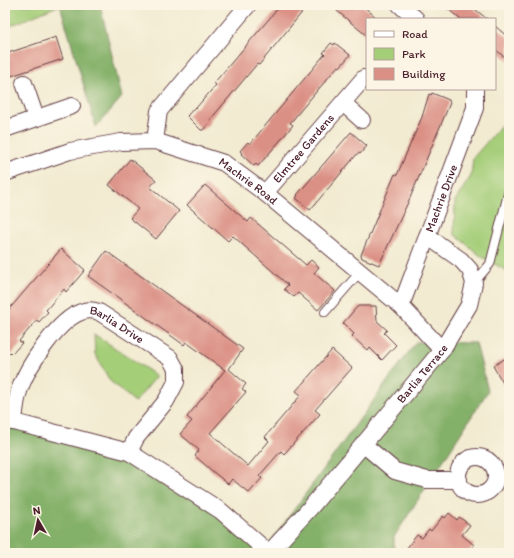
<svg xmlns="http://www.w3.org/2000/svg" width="514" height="558" font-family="Itim,sans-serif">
<rect width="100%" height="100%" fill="#fcf5e5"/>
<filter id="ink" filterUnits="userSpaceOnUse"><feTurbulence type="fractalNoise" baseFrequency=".025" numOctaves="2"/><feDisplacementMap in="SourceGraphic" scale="8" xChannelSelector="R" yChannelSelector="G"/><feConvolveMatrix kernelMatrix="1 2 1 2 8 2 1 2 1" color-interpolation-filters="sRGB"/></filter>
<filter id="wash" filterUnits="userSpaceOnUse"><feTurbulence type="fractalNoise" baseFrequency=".012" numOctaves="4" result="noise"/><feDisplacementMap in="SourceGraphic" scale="16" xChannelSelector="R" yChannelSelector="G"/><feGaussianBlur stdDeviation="0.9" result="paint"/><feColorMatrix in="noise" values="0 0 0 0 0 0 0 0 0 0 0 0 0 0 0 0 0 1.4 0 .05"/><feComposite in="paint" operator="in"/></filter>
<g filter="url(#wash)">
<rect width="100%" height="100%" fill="#f2ebd1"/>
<path fill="#a5ce79" stroke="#787652" d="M5,5H60L5,28Z
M509,116V269L505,270L482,257L454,234L455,201L471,176L473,158Z
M94,334L157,376L135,402L110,381L95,354Z"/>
<path fill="#84b169" stroke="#67684a" d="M60,5H100L122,97L96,127Z
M416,342L476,343L488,391L394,537V553H5V426L125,455L269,544Z"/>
<g id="blocks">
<path fill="#db9085" d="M281,5H308L259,65L257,64L210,120L211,121L203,130H201L187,116L195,107L196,108L216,85L214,83Z
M330,5H362L378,19H367V36Z
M443,5H470L487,19H460Z
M495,26L509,38V61L495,49Z
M56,37L63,59L5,78V54Z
M331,43L334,45L335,43L350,55L340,67L338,66L290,123L293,125L279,142L258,166L256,164L254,166L241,154L242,153L240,151L248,142L250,144L325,54L323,53Z
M432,93L449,100L450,103L410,198L379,265L362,258L361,255L395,174L397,175L422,117L429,94L431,95Z
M351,132L367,146L360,154L358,153L310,210L296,198L298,196L297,195Z
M130,159L156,180L150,187L179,211L156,239L130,218L138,209L109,185Z
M205,185L248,222L251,218L306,265L311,260L319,267L314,273L335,291L318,310L298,293L294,297L284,289L288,285L233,236L228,241L187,205Z
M61,249L85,270L66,292L64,289L46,310L48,312L39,322L37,320L19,341L22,343L12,354L10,352L5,357V314Z
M106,251L243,349L229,369L246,384L242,389L246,392L210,433L248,466L269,441L265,437L301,395L296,391L332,350L352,368L315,410L320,414L284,454L281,451L259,476L262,478L249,493L232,479L228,484L211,470L195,456L199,450L180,434L192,421L187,417L225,370L186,342L184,345L88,276Z
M358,306H376L377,321L387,330L384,333L396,345L382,360L370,348L368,351L352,336L354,334L343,323Z
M509,356V393L493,366Z
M449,513L457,520L459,517L470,525L462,535L474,545L468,553H403L417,535L422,538L429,529L431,531L443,516L445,518Z"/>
</g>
</g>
<g filter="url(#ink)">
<use href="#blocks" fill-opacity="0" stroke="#633e44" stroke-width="1"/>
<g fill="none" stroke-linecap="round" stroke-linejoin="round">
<g stroke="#633e44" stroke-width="10">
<path id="service" d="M474,283L490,264L509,190
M325,312L360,272"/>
</g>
<g stroke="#633e44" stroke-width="18">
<g id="minor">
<path d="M400,5L416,19"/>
<path d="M24,83L36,118"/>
<path d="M343,103L362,120"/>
<path d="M5,129L72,106"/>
<path d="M155,141L159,111L248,5"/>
<path id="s1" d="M5,173L70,151L121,142L155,141L224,163L265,193L401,306L442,350"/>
<path id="s2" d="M265,193L364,78"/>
<path id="s3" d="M401,306L475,108V89"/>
<path d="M5,421L14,422L129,452L221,511L269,553"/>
<path id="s4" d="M14,422C15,410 16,399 20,388C28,366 58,320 81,312C87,309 93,310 99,312L170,358L176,369V382L166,401L136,438L129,452"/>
<path d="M363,444L395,471L427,480H459"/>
<circle cx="477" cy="476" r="19"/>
<path id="s5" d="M269,553L311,507L442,350L469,305L474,283L470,270L461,260L427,236"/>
</g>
</g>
<use href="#service" stroke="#fff" stroke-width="8"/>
<use href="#minor" stroke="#fff" stroke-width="16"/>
</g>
</g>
<g text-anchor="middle" stroke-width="3" stroke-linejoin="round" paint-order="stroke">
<g font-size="12" fill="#4a1f2b" stroke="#fcf5e5">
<text dy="4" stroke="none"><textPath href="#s2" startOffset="59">Elmtree Gardens</textPath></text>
<text dy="4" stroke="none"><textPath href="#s1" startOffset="257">Machrie Road</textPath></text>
<text dy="4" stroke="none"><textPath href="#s3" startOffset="115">Machrie Drive</textPath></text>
<text dy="4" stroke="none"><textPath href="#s4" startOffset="174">Barlia Drive</textPath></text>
<text dy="4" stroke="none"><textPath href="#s5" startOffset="236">Barlia Terrace</textPath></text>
</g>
</g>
<rect width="514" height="558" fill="none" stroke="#fcf5e5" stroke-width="20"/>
<rect x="366" y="18" width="130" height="72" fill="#fcf5e5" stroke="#b59f9b"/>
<rect x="374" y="31" width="20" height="6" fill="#ffffff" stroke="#b59f9b"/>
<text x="402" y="38" font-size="12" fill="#4a1f2b">Road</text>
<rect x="374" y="48" width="20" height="12" fill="#a5ce79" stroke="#b59f9b"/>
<text x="402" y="58" font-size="12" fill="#4a1f2b">Park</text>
<rect x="374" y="68" width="20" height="12" fill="#db9085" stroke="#b59f9b"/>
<text x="402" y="78" font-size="12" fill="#4a1f2b">Building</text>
<g transform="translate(38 520) rotate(351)" stroke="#fcf5e5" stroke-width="3" paint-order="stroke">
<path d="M0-3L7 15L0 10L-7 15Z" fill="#4a1f2b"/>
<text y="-6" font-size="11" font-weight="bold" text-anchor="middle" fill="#4a1f2b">N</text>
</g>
</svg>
